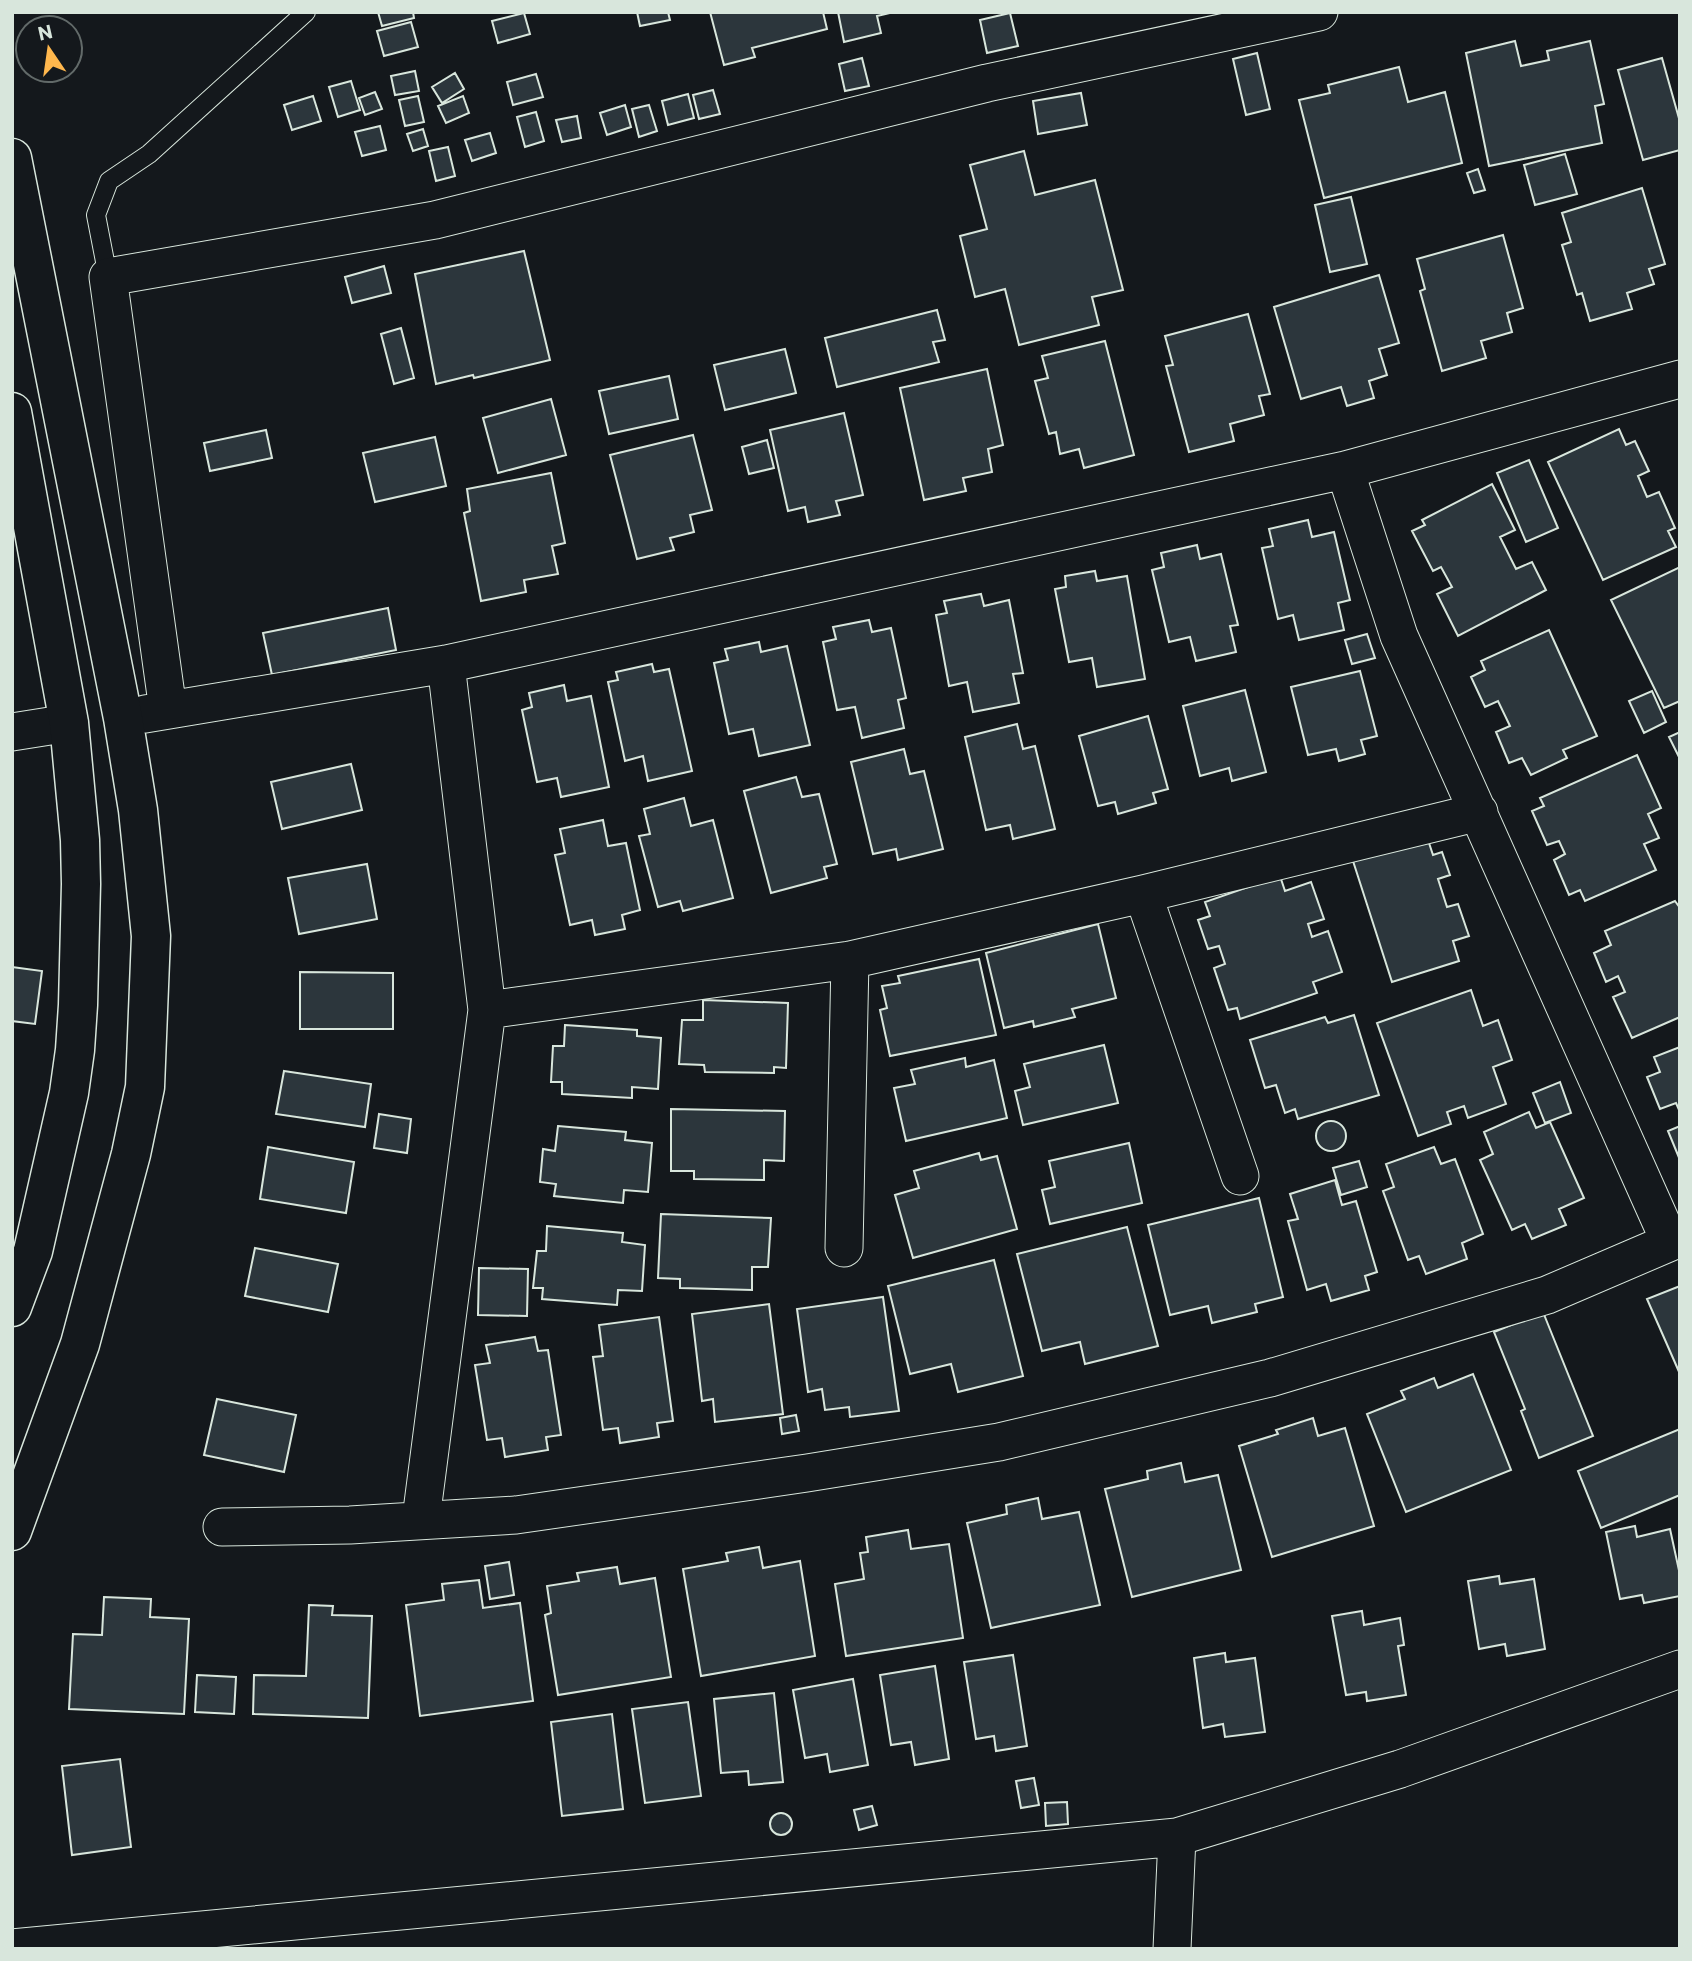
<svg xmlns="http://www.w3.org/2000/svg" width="1692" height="1961" font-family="Commissioner,sans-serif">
<rect width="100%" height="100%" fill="#14181c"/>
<path fill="#2c363c" stroke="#d8e6dc" stroke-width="2" d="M378,12H413L414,18L382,26Z
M637,12H668L670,20L640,26Z
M710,12H823L827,29L752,48L755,57L724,65Z
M838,12H894L877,16L881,33L844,42Z
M524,13L530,34L498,43L492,21Z
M1010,13L1018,46L987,53L980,20Z
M411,22L418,47L384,56L377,31Z
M1515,41L1521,66L1549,60L1547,51L1590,41L1604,104L1595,106L1602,143L1489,166L1466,53Z
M1257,53L1270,109L1246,115L1233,59Z
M862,58L869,86L845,91L839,64Z
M1662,58L1680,122V150L1643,160L1618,70Z
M1399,67L1408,102L1445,92L1462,163L1324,198L1299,100L1330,93L1328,85Z
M415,71L419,91L395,95L391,76Z
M455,73L464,89L442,103L432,87Z
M536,74L543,97L513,105L507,82Z
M351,81L360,110L338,117L329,87Z
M713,90L720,114L699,119L693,95Z
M375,92L382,109L365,115L359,98Z
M1081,93L1087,125L1038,134L1033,101Z
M688,94L694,118L668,125L662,101Z
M313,96L321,121L292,130L284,105Z
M418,96L424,122L405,126L399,100Z
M463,96L469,113L446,123L438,106Z
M625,105L631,127L607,135L600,113Z
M649,105L657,131L639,137L632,109Z
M536,112L544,141L525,147L517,117Z
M577,116L581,138L562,142L556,120Z
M380,126L386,150L362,156L355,132Z
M423,129L428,146L413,151L407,134Z
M490,133L496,153L472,161L465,140Z
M448,147L455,176L436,181L429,151Z
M1024,151L1035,195L1095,180L1123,290L1092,297L1099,325L1019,345L1005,289L975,297L960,236L987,229L970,165Z
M1565,154L1577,194L1535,205L1524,165Z
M1478,169L1485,190L1474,193L1467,173Z
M1642,188L1665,264L1649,269L1654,284L1627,293L1632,309L1590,321L1582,293L1577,295L1562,245L1571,242L1562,213Z
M1351,197L1367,264L1330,272L1315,205Z
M1503,235L1523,308L1507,313L1512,332L1481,341L1486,358L1442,371L1420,291L1425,289L1417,259Z
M524,251L550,360L474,378L473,375L436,384L415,274Z
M384,266L391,293L352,303L345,277Z
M1379,275L1399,343L1379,349L1387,375L1369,381L1374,398L1347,406L1341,387L1301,399L1274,307Z
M937,310L945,340L933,342L939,362L837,387L825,338Z
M1248,314L1270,394L1259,396L1264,415L1230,424L1234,441L1189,452L1166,366L1173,365L1165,336Z
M401,328L414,378L394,384L381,334Z
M1105,341L1134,455L1084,468L1079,449L1060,454L1056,432L1049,434L1035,381L1048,378L1042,356Z
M785,349L796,393L725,410L714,365Z
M987,369L1003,445L988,449L992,472L963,478L966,491L924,500L900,388Z
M669,376L678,419L609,434L599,391Z
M551,399L566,455L498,473L483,418Z
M844,413L863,495L836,501L840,515L808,522L805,507L788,511L770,430Z
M1619,429L1626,445L1635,441L1649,471L1638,476L1647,497L1659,492L1675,528L1668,531L1676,547L1603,580L1548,462Z
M266,430L272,458L210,471L204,443Z
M693,435L712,510L690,515L694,532L670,538L674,550L637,559L610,455Z
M435,437L446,486L375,502L363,453Z
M767,440L774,468L749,474L742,447Z
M1529,460L1558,528L1526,542L1497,473Z
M551,473L565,543L552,546L558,574L524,580L526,592L481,601L464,513L470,511L467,489Z
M1492,484L1515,530L1500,537L1516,569L1532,562L1546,590L1458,636L1437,594L1452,587L1441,567L1433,571L1412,531L1425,525L1422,520Z
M1308,520L1312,537L1334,532L1350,600L1338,603L1344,630L1299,640L1293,615L1278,619L1262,548L1273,546L1269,529Z
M1197,545L1200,559L1221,554L1238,625L1230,626L1236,652L1196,661L1190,637L1169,642L1152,570L1164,567L1161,553Z
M1680,567V701L1664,708L1611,600Z
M1095,571L1097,581L1127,576L1145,679L1097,687L1092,658L1069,662L1055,589L1066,587L1065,576Z
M981,594L984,606L1009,600L1023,673L1013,674L1019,703L973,712L967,682L949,686L936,615L947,613L944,601Z
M388,608L396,650L272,675L263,633Z
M869,620L872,632L891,628L906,698L898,700L904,728L862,738L855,707L837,710L823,642L836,639L833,627Z
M1549,630L1597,736L1563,750L1567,758L1531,775L1522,758L1509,763L1496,732L1510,726L1498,701L1485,707L1471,677L1485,670L1481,661Z
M1367,634L1375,658L1352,664L1345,640Z
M759,642L761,652L787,646L810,745L759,756L753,729L729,734L714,663L728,660L725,649Z
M652,664L654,672L669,669L692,771L648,781L643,756L625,761L608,682L618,680L616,672Z
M1360,671L1377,736L1361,740L1365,754L1339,761L1336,749L1308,755L1291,687Z
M564,685L567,701L591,696L609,787L561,797L557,778L537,782L522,710L532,707L529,693Z
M1245,690L1266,772L1232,781L1229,768L1200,776L1183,706Z
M1652,691L1666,722L1644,733L1629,701Z
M1148,716L1168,789L1153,793L1156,803L1118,814L1115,802L1098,806L1079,736Z
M1017,724L1023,749L1035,746L1055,829L1013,839L1010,825L986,830L965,737Z
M1680,732V759L1669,737Z
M904,749L910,774L924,771L943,849L898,860L896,849L873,854L851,762Z
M1637,755L1661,808L1648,814L1659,838L1644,844L1656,870L1585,901L1580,890L1569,895L1554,860L1565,854L1559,841L1547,845L1532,811L1544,806L1540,798Z
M351,764L362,810L282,829L271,782Z
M796,777L802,797L819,794L837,864L824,867L827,878L771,893L744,791Z
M684,798L691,826L713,820L733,898L683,911L680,901L658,907L639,836L650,834L644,809Z
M603,820L608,846L626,843L640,910L622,915L625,929L595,935L592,920L570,925L555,855L565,853L560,829Z
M1427,837L1433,855L1442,852L1450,875L1438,879L1447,907L1458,904L1469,936L1453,941L1459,961L1392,982L1353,861Z
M367,864L377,919L299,934L288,878Z
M1280,876L1285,891L1311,882L1324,919L1308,924L1312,937L1328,931L1342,972L1313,982L1317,993L1240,1019L1237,1008L1228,1010L1214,968L1225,964L1219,946L1208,949L1198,920L1210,916L1205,902Z
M1675,901L1680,908V1017L1632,1038L1613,997L1625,992L1618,976L1606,982L1594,953L1611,945L1605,931Z
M1098,924L1116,998L1072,1009L1075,1017L1034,1027L1033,1021L1004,1028L986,953Z
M979,959L996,1035L890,1056L880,1010L887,1008L882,986L900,983L898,976Z
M12,967L42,971L35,1024L12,1021Z
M300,972L393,973V1029H300Z
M1471,990L1483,1026L1498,1020L1512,1060L1493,1067L1506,1104L1468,1118L1464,1106L1447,1112L1451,1124L1418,1136L1377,1023Z
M703,1000L788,1003L786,1068L774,1067V1073L705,1072L704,1065L679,1064L682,1020H703Z
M1354,1015L1379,1095L1298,1119L1295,1109L1285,1113L1276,1085L1265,1088L1250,1040L1325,1017L1328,1023Z
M565,1025L637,1030V1036L661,1038L658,1089L632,1087V1098L562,1094V1082H551L553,1046H564Z
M1104,1045L1118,1103L1023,1125L1015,1091L1030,1087L1024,1064Z
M1680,1047V1112L1676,1103L1660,1109L1647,1077L1660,1072L1654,1057Z
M965,1058L966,1067L994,1060L1007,1118L906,1141L894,1088L915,1084L911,1070Z
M284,1071L371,1084L365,1127L276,1114Z
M1560,1082L1571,1113L1545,1123L1533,1093Z
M671,1109L785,1111L784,1161L764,1160V1180L694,1179V1171H671Z
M1529,1112L1536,1128L1550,1122L1584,1198L1559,1209L1566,1225L1532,1239L1525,1224L1512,1230L1480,1160L1493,1154L1484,1132Z
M379,1114L411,1119L407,1153L374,1148Z
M1316 1136a15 15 0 1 1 30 0a15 15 0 1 1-30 0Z
M558,1126L626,1132L625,1140L652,1143L648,1192L624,1190L623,1203L554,1196L556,1184L540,1182L543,1149L555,1151Z
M1680,1126V1160L1668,1131Z
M1129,1143L1142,1203L1050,1224L1042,1190L1055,1187L1049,1161Z
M268,1147L354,1162L346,1213L260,1199Z
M1434,1147L1441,1164L1455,1159L1483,1234L1462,1243L1467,1259L1426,1274L1419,1256L1408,1260L1383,1191L1394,1187L1386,1164Z
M979,1153L981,1160L997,1156L1017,1229L913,1258L895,1195L919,1188L914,1171Z
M1359,1161L1367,1187L1341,1195L1333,1168Z
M1335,1180L1342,1205L1356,1201L1377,1272L1365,1276L1369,1290L1331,1301L1326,1284L1307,1290L1288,1221L1298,1219L1290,1194Z
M1259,1198L1283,1297L1255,1304L1257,1312L1212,1323L1208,1306L1170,1315L1148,1225Z
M661,1214L771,1218L768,1267H752V1290L680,1288V1279L658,1278Z
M547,1226L623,1233L622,1242L645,1245L642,1291L618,1290L617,1305L542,1299L543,1288H533L537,1251H546Z
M1127,1227L1158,1346L1085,1364L1080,1342L1042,1351L1017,1254Z
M255,1248L338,1264L328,1312L245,1296Z
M994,1260L1023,1376L958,1392L951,1364L910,1374L888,1286Z
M479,1268L528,1269L527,1316L478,1315Z
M1680,1286V1374L1647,1299Z
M883,1297L899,1411L850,1417L849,1407L825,1410L822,1389L808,1392L797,1309Z
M769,1304L783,1414L715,1422L713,1399L702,1401L692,1314Z
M1543,1312L1593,1436L1539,1458L1521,1411L1525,1409L1494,1332Z
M659,1317L673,1421L657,1423L659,1437L620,1443L618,1428L603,1430L593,1357L603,1356L599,1325Z
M535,1337L538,1351L548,1350L561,1435L546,1437L548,1450L505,1457L502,1438L487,1440L475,1365L490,1363L486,1345Z
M1473,1374L1511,1470L1406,1512L1367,1414L1405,1399L1401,1391L1434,1378L1438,1388Z
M217,1399L296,1415L284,1472L204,1455Z
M796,1415L799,1431L782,1434L780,1418Z
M1313,1418L1318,1436L1345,1428L1374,1526L1272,1557L1239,1446L1278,1434L1276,1430Z
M1680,1429V1495L1601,1528L1578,1471Z
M1181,1463L1185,1482L1218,1475L1241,1570L1132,1597L1105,1489L1148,1479L1147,1471Z
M1038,1498L1042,1519L1079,1512L1100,1605L991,1628L967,1523L1007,1514L1006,1505Z
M1635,1526L1637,1537L1670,1529L1680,1575V1596L1644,1603L1642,1595L1620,1599L1606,1532Z
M908,1530L911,1549L949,1544L963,1638L846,1656L835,1584L864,1579L860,1553L868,1552L866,1537Z
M759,1547L763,1568L800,1561L815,1656L701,1676L683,1569L728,1561L726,1553Z
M509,1562L514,1595L490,1599L485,1566Z
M617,1567L620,1584L655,1578L671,1677L558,1695L545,1615L551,1613L547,1586L579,1581L577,1573Z
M1499,1576L1500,1584L1534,1579L1545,1649L1507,1656L1505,1644L1479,1649L1468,1581Z
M479,1580L483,1608L520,1603L533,1701L420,1716L406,1605L444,1600L442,1584Z
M104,1597L151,1599L150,1617L189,1619L184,1714L69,1709L73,1634L102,1635Z
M309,1605L333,1606L332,1615L372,1616L368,1718L253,1714L254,1675L306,1676Z
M1362,1611L1364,1625L1400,1618L1404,1645L1398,1646L1406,1695L1367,1701L1366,1692L1346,1695L1332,1616Z
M1225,1653L1226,1662L1255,1658L1265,1732L1225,1737L1223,1724L1203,1728L1194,1658Z
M1013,1655L1027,1746L996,1751L994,1736L976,1739L964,1662Z
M935,1666L949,1759L915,1765L911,1742L891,1745L880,1675Z
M197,1675L236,1677L234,1714L195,1712Z
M853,1679L868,1765L830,1772L827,1754L805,1758L793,1690Z
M774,1693L783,1782L749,1785L748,1771L721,1773L714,1699Z
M688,1702L701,1796L645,1803L632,1709Z
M612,1714L623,1809L562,1816L551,1722Z
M120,1759L131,1847L72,1855L62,1766Z
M1034,1778L1039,1805L1021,1808L1016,1781Z
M1067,1802L1068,1824L1046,1826L1045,1803Z
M872,1806L877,1825L859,1830L854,1810Z
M770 1824a11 11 0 1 1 22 0a11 11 0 1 1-22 0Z"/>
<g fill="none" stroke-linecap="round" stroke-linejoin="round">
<g stroke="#d8e6dc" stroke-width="20">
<path id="lane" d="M108,277L96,215L109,181L149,154L306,12"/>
</g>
<g stroke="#d8e6dc" stroke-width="39">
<path id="street" d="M1345,470L1399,636L1670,1242
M168,710L108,277L435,220L987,83L1319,12
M145,714L446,664L1345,470L1680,379
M12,732L69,723
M1143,894L1240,1176
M487,1010L850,960L1143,894L1479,812
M844,1248L850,960
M421,1519L487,1010L446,664
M222,1527L350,1525L516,1515L807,1473L999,1442L1270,1378L1547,1295L1680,1238
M12,1948L1177,1837L1400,1769L1680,1669
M1172,1949L1177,1837"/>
</g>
<g stroke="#d8e6dc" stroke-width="41">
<path id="secondary" d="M12,158L123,718L138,810L151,936L145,1087L131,1154L80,1344L12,1531
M12,412L69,723L80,840L81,884L78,1005L75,1050L69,1093L33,1251L12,1307"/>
</g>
<use href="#lane" stroke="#14181c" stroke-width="18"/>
<use href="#street" stroke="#14181c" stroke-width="37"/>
<use href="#secondary" stroke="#14181c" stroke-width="38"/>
</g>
<rect width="1692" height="1961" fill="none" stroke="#d8e6dc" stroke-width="28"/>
<g transform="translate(49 49) rotate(347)"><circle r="33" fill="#14181c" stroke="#626a69" stroke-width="2"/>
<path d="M0-5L12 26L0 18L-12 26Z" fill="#ffb74d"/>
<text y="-10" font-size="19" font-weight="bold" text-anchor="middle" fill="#d8e6dc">N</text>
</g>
</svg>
